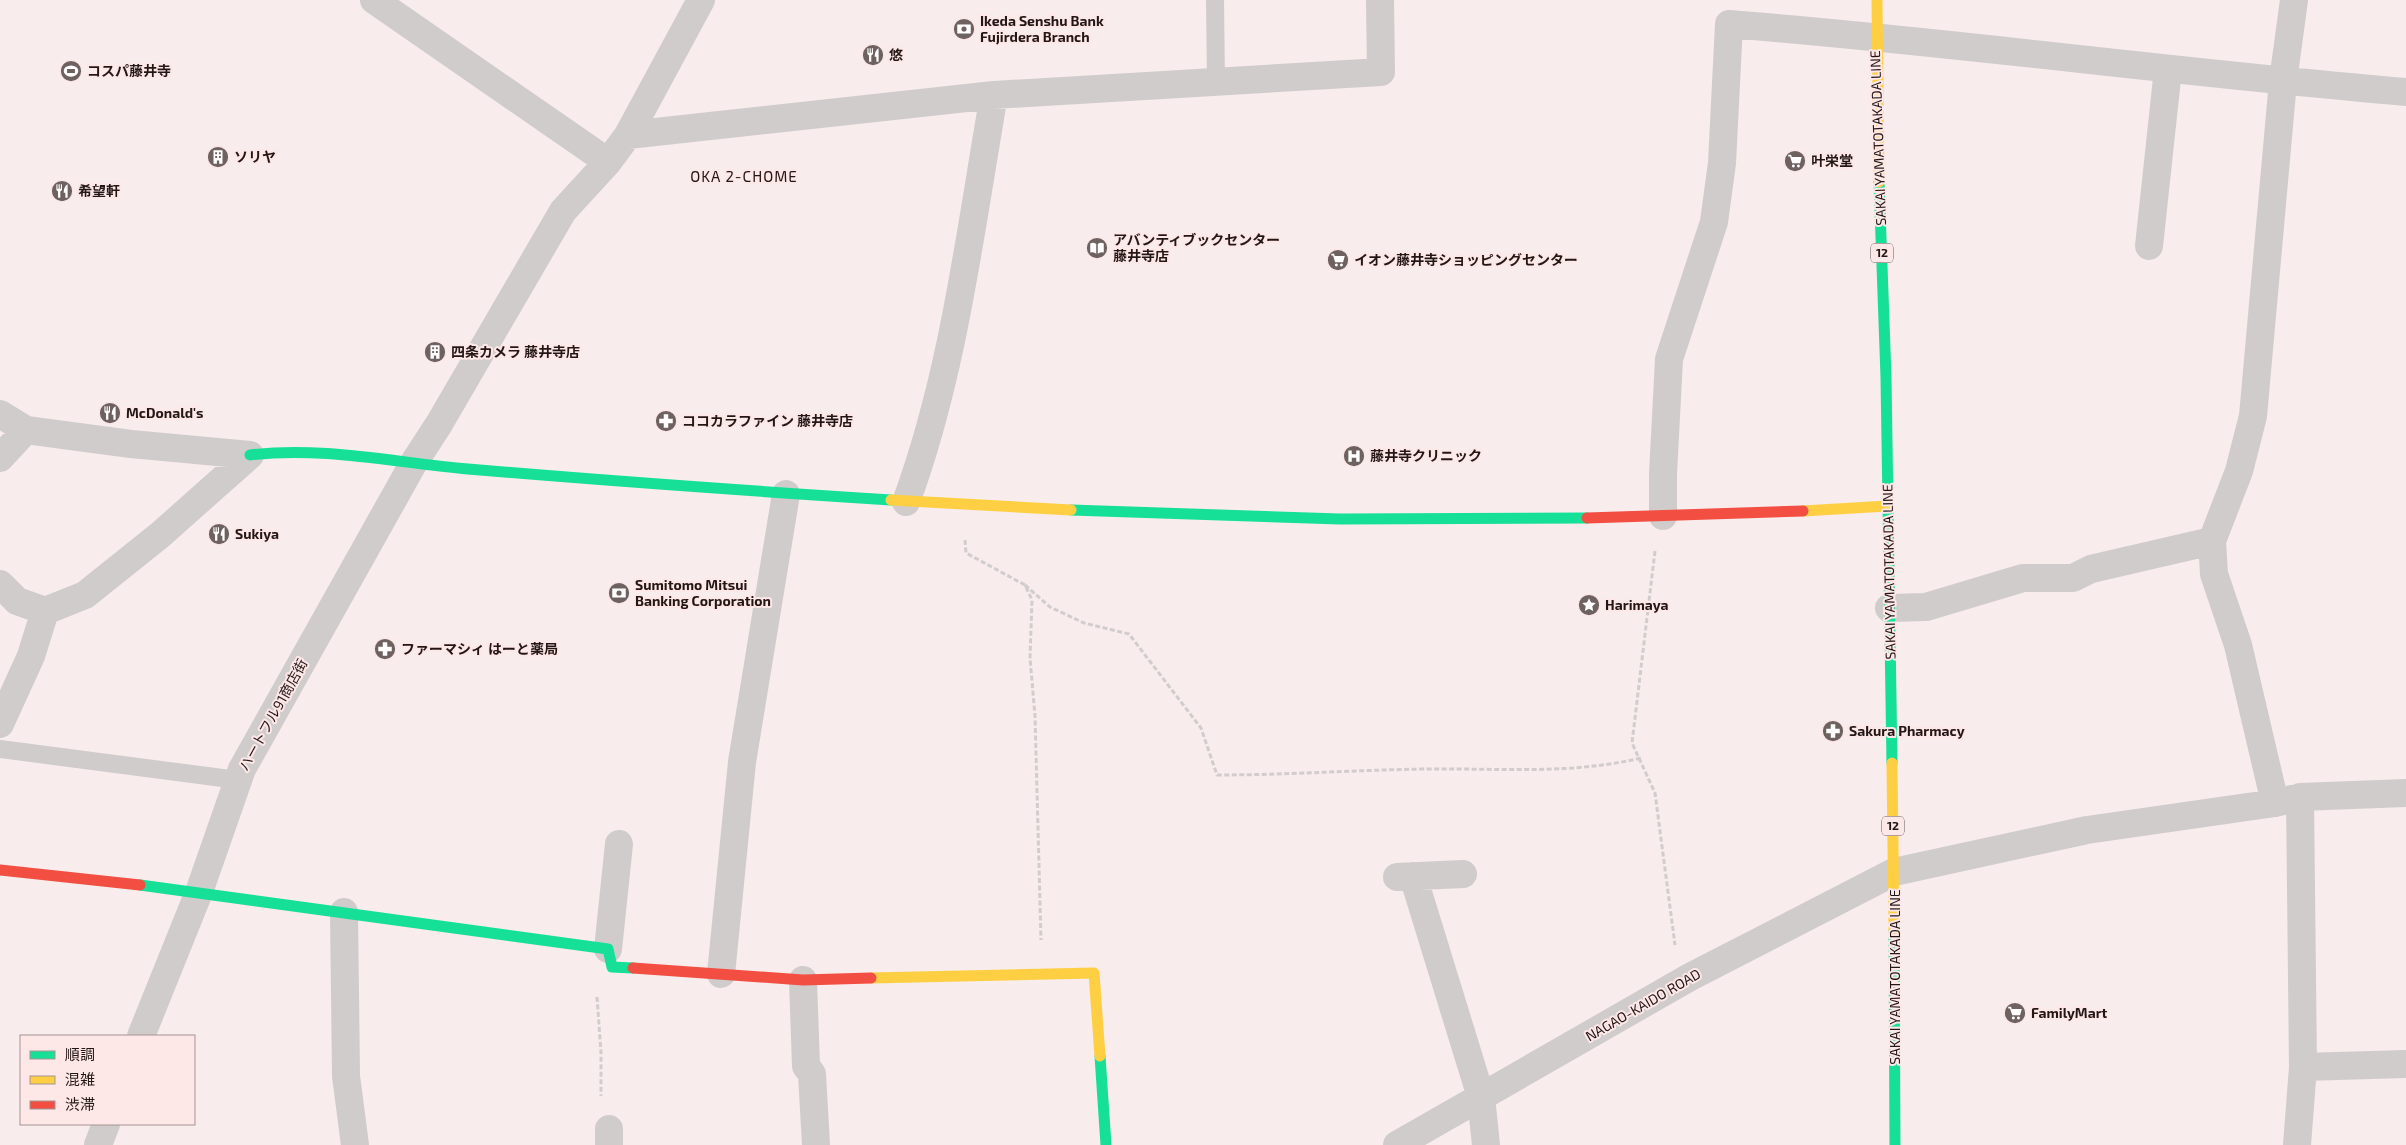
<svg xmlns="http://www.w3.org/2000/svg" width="2406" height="1145" font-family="'Exo 2','Noto Sans JP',sans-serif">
<rect width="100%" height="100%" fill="#f8ecec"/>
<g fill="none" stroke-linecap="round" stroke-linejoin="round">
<path stroke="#d2cdcd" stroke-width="3" stroke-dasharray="5 2.5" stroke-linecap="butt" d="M965,540L966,553L1025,585L1032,600L1030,658L1035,716L1041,940
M1655,551L1632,743L1655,793L1675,945
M1025,585L1050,607L1084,623L1129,634L1201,728L1217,775C1287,775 1356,770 1426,769C1498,768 1570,775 1641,758
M597,997L601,1053V1096"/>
<path stroke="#d0cccc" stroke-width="18" d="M1215,0L1216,82
M0,749L238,780"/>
<path stroke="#d0cccc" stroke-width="28" d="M374,0L608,162
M628,135L994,95L1381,72L1380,0
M2149,246L2168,69
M0,414L26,430
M0,458L26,430L131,444L250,455
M906,502C954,372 970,231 994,95
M1663,516V474L1669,359L1714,222L1722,163L1729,24C1955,42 2180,73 2406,92
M0,584L17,601L45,611L85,595L160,535L250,455
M1889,608L1926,607L2023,578H2073L2091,569L2212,541
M0,724L31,656L45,611
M2275,803L2238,645L2214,574L2212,541L2239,471L2253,416L2283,81L2294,0
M1413,876L1481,1097L1486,1145
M1397,877L1463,874
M344,912L346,1076L355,1145
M608,949L619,844
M721,974L742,762L786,494
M803,980L806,1066L812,1074L816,1145
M141,1036L199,892L242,769L413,464L439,424L563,211L608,162L628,135L701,0
M2303,1067L2406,1064
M98,1145L106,1124
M609,1145V1129
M1397,1145L1690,977L1894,872L2087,830L2275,803L2300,797L2406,793
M2297,1145L2303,1067L2300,797"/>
<path stroke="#16e098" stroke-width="11" d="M1879,182L1886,377L1892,763
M250,455C322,446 397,463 468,469C609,481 750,491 891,500
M1071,510L1340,519L1587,518
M140,885L608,949L612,967L633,968
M1894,931L1895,1145
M1100,1056L1106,1145"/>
<path stroke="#ffcf43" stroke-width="11" d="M1877,0L1879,182
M891,500L1071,510
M1803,511L1887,506
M1892,763L1894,931
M871,978L1094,973L1100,1056"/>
<path stroke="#f24e42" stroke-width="11" d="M1587,518L1803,511
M0,870L140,885
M633,968L803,980L871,978"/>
</g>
<defs>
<g id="bank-disc" transform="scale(1.125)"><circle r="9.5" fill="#6e6261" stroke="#fde7e7"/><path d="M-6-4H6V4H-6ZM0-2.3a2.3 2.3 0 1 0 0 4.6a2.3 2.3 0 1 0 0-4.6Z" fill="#fff"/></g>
<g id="restaurant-disc" transform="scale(1.125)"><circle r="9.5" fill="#6e6261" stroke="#fde7e7"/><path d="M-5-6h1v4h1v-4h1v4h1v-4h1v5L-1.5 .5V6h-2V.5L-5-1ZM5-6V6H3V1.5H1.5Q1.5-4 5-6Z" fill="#fff"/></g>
<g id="stadium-disc" transform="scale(1.125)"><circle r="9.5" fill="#6e6261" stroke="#fde7e7"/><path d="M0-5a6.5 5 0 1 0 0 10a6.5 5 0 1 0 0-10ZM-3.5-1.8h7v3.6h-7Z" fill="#fff"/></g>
<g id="building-disc" transform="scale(1.125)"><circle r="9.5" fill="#6e6261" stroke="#fde7e7"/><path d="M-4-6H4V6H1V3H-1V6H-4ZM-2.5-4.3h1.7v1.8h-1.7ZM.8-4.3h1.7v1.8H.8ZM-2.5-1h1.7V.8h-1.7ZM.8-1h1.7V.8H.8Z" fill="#fff"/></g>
<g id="supermarket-disc" transform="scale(1.125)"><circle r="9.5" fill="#6e6261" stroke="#fde7e7"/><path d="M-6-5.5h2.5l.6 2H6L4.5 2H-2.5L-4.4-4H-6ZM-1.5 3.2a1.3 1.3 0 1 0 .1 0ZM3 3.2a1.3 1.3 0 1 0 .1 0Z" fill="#fff"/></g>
<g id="library-disc" transform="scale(1.125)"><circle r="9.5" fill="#6e6261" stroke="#fde7e7"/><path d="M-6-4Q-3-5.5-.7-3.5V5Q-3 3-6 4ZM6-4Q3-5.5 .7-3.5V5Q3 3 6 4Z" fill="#fff"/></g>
<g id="pharmacy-disc" transform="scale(1.125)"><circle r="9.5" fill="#6e6261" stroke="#fde7e7"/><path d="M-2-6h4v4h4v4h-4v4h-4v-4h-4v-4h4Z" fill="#fff"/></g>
<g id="hospital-disc" transform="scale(1.125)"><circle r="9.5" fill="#6e6261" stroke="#fde7e7"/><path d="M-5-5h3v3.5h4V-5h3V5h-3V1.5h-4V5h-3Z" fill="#fff"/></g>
<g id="sight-disc" transform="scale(1.125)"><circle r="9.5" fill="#6e6261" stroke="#fde7e7"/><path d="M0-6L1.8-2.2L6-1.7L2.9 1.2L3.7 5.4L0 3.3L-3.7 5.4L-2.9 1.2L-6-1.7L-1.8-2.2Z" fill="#fff"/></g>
</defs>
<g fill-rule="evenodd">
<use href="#bank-disc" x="964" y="29"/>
<use href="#restaurant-disc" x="873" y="55"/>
<use href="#stadium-disc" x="71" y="71"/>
<use href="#building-disc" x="218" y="157"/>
<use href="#supermarket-disc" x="1795" y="161"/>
<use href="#restaurant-disc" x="62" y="191"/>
<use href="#library-disc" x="1097" y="248"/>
<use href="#supermarket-disc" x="1338" y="260"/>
<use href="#building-disc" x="435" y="352"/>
<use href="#restaurant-disc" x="110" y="413"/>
<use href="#pharmacy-disc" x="666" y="421"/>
<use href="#hospital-disc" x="1354" y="456"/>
<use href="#restaurant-disc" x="219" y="534"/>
<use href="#bank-disc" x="619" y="593"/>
<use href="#sight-disc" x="1589" y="605"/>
<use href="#pharmacy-disc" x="385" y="649"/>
<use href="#pharmacy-disc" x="1833" y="731"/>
<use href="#supermarket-disc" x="2015" y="1013"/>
</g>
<g text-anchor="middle" stroke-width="4" stroke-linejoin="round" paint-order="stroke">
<g fill="#fde7e7" stroke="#645555" stroke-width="1">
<rect x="1871" y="243.5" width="22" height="19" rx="4"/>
<rect x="1882" y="816.5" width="22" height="19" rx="4"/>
</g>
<g font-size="12" font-weight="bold" fill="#231716">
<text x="1882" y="257">12</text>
<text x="1893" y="830">12</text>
</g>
<g font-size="14" font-weight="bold" fill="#231716" stroke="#fde7e7" text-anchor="start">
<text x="980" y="26">Ikeda Senshu Bank<tspan x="980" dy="16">Fujirdera Branch</tspan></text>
<text x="889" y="60">悠</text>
<text x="87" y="76">コスパ藤井寺</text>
<text x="234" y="162">ソリヤ</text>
<text x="1811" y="166">叶栄堂</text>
<text x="78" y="196">希望軒</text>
<text x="1113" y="245">アバンティブックセンター<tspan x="1113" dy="16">藤井寺店</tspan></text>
<text x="1354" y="265">イオン藤井寺ショッピングセンター</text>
<text x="451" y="357">四条カメラ 藤井寺店</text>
<text x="126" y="418">McDonald's</text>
<text x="682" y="426">ココカラファイン 藤井寺店</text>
<text x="1370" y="461">藤井寺クリニック</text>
<text x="235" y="539">Sukiya</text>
<text x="635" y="590">Sumitomo Mitsui<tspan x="635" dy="16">Banking Corporation</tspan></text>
<text x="1605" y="610">Harimaya</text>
<text x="401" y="654">ファーマシィ はーと薬局</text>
<text x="1849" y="736">Sakura Pharmacy</text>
<text x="2031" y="1018">FamilyMart</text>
</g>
<g font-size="14" fill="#231716" stroke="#fde7e7">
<text transform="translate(1878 138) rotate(-92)" y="5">SAKAI YAMATOTAKADA LINE</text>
<text transform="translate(1889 572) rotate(-91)" y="5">SAKAI YAMATOTAKADA LINE</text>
<text transform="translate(273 715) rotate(-61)" y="5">ハートフル91商店街</text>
<text transform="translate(1895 977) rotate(-90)" y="5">SAKAI YAMATOTAKADA LINE</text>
<text transform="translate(1643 1005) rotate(-30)" y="5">NAGAO-KAIDO ROAD</text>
</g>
<g font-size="15" letter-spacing="1" fill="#231716" stroke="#fde7e7">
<text x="744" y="182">OKA 2-CHOME</text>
</g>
</g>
<rect x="20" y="1035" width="175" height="90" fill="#fde7e7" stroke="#a69493"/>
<rect x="30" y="1051" width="25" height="8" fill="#16e098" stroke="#a69493"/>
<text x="65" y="1060" font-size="15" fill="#231716">順調</text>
<rect x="30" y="1076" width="25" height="8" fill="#ffcf43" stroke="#a69493"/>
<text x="65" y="1085" font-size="15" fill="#231716">混雑</text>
<rect x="30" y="1101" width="25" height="8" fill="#f24e42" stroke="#a69493"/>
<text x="65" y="1110" font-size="15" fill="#231716">渋滞</text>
</svg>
